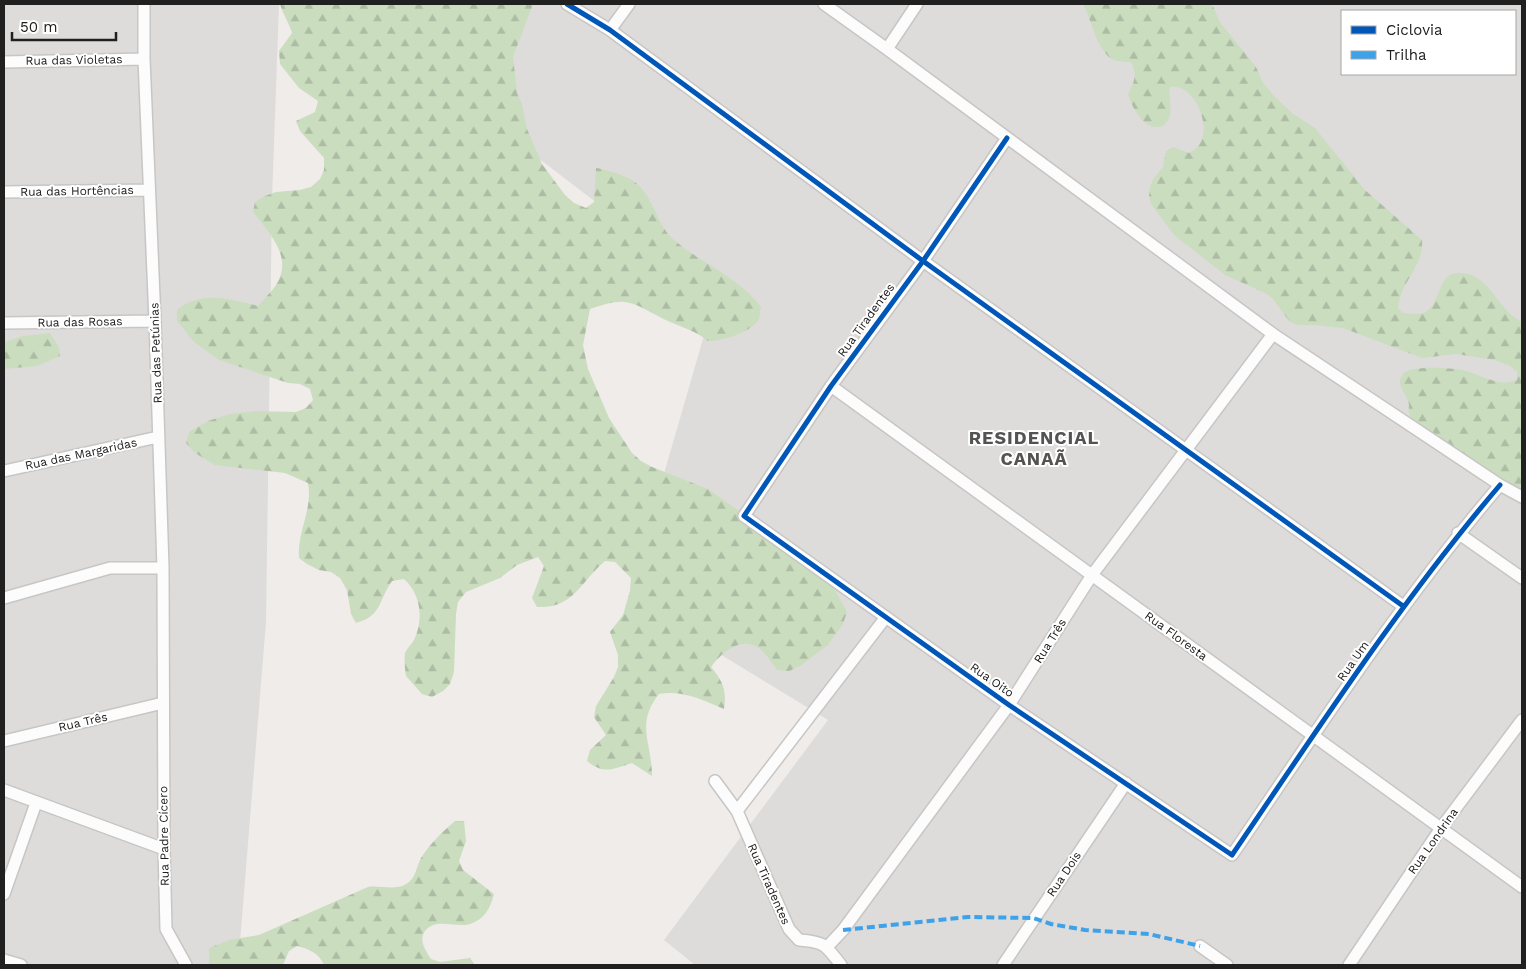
<svg xmlns="http://www.w3.org/2000/svg" width="1526" height="969" font-family="'Work Sans',sans-serif">
<defs>
<pattern id="forest-firs" width="22" height="20" patternUnits="userSpaceOnUse" patternTransform="scale(1.25)"><rect width="22" height="20" fill="#caddbf"/><path d="M5 1l3.5 6h-7zM16 11l3.5 6h-7z" fill="#adbda4"/></pattern>
</defs>
<rect width="100%" height="100%" fill="#efece9"/>
<path fill="#dedcda" fill-rule="evenodd" d="M4,4H279L272,199L266,622L240,942L255,965H4Z
M398,4H1522V965H695L664,940L828,720L628,598L716,294L377,35ZM1342,11H1515V74H1342Z"/>
<path fill="url(#forest-firs)" d="M280,4H533L513,57L517,93L522,104L527,129L542,164L565,195L574,203L586,208L594,202L596,168C605,169 624,175 632,180C654,194 655,223 673,239C701,264 738,276 761,307C760,310 760,316 759,319C751,333 722,341 708,341C692,328 673,325 656,315C646,310 636,303 624,302C612,301 601,306 590,309L583,345L588,369L609,418L632,453L641,461L652,467L708,489L818,567L835,590L847,612L843,624L828,645L800,666L789,671L777,670C772,663 766,654 760,649C742,635 722,652 711,667C723,681 727,691 724,709C702,700 683,690 659,694C635,724 652,743 652,776L632,763C613,769 604,775 587,761L590,750L606,735L594,717L596,706L614,677L618,667V655L610,632L623,615L630,591L631,578L615,562L605,561C581,581 574,609 537,607L532,598L544,566L538,557L517,565L500,578L466,592L458,602L456,614L454,672L450,684L443,691L432,697L422,694L406,676C405,669 404,660 405,653C407,648 412,644 414,640C424,620 421,594 404,579L392,581C378,601 382,616 356,623L351,614L347,590L340,578L331,572L319,570L307,564L299,558C297,532 313,509 308,483L285,473L215,465L195,453L186,443L189,432L208,421L230,414L257,411L296,412L306,408L313,400L310,389L300,384L288,383L219,360L194,342L177,321V310C201,290 231,299 258,306C263,300 269,294 274,288C295,259 271,235 253,212L255,202L265,196L276,192L300,190L311,187L320,179L324,170V158L300,131L296,121L315,112L318,101L299,88L280,64L279,51L292,33C289,22 283,15 280,4Z
M1083,4H1212L1220,22L1256,67L1262,81L1274,96L1292,113L1315,128L1365,190L1422,240C1424,260 1409,275 1402,292C1400,297 1399,303 1398,308L1403,313C1409,313 1417,315 1423,313C1440,308 1437,275 1456,273C1489,270 1497,311 1522,322V491C1484,476 1460,469 1429,440C1421,432 1413,424 1409,413C1408,409 1410,405 1408,402C1405,392 1395,384 1403,374C1410,365 1451,368 1462,370C1481,374 1498,388 1517,380V372L1510,366L1494,360L1456,354L1422,358L1343,328L1314,325H1298L1290,322L1272,298L1265,293L1225,275L1174,235L1151,204L1149,196L1150,187L1153,179L1163,167L1166,151L1173,147L1189,153C1195,150 1200,146 1202,139C1209,119 1193,84 1170,87C1168,97 1173,109 1169,118C1167,123 1163,127 1158,127C1142,128 1132,107 1128,94C1134,82 1138,75 1131,62C1126,62 1117,62 1112,59C1096,49 1092,20 1083,4Z
M50,333L59,347L60,356L37,366L4,369V342L23,336Z
M455,821H464L466,841L459,861L463,870L494,894C491,907 484,920 470,924C457,928 435,917 425,931C418,940 426,951 431,959L440,962L470,958L475,965H324C319,953 309,949 297,946L289,951L283,965H209V948L229,940L259,935L368,887C379,885 396,891 406,884C416,879 416,867 421,858C430,844 442,832 455,821Z"/>
<g fill="none" stroke-linecap="round" stroke-linejoin="round">
<g stroke="#c7c6c5" stroke-width="14">
<path id="minor" d="M144,4V59L155,321L163,568L164,849L166,929L186,965
M567,4L610,30L923,261L1403,606
M824,4L887,49
M917,4L887,49L1273,334L1500,485L1522,497
M610,30L629,4
M4,62L144,59
M1007,138L923,261L831,386L744,516L1009,705L1232,855C1318,729 1401,601 1500,485
M4,192L149,190
M4,323L155,321
M831,386L1522,887
M4,471L158,437
M1458,533L1522,578
M4,598L110,568H163
M4,741L163,703
M715,781L737,811L789,929L799,940C826,942 825,945 841,965
M4,790L164,849
M737,811L886,617
M4,894L36,803
M1200,946L1227,965
M827,947L843,930L1009,705L1092,575L1273,334
M4,960L21,965
M1003,965L1126,783
M1349,965L1441,828L1522,720"/>
</g>
<use href="#minor" stroke="#fdfcfc" stroke-width="11"/>
<path stroke="#3da2ea" stroke-width="4" stroke-dasharray="8 4" stroke-linecap="butt" d="M843,930L968,917L1033,918L1051,924L1085,930L1149,934L1200,946"/>
<g stroke="#fff" stroke-width="8">
<path id="cycleway" d="M567,4L610,30L923,261L1403,606
M1007,138L923,261L831,386L744,516L1009,705L1232,855C1318,729 1401,601 1500,485"/>
</g>
<use href="#cycleway" stroke="#0057b8" stroke-width="5"/>
</g>
<g text-anchor="middle" stroke-width="4" stroke-linejoin="round" paint-order="stroke">
<g font-size="12" fill="#202020" stroke="#fff">
<text transform="translate(74 60) rotate(-1)" y="4">Rua das Violetas</text>
<text transform="translate(77 191) rotate(-1)" y="4">Rua das Hortências</text>
<text transform="translate(866 320) rotate(-54)" y="4">Rua Tiradentes</text>
<text transform="translate(80 322) rotate(-1)" y="4">Rua das Rosas</text>
<text transform="translate(156 353) rotate(-92)" y="4">Rua das Petúnias</text>
<text transform="translate(81 454) rotate(-12)" y="4">Rua das Margaridas</text>
<text transform="translate(1176 636) rotate(36)" y="4">Rua Floresta</text>
<text transform="translate(1050 641) rotate(-58)" y="4">Rua Três</text>
<text transform="translate(1353 661) rotate(-55)" y="4">Rua Um</text>
<text transform="translate(992 680) rotate(35)" y="4">Rua Oito</text>
<text transform="translate(83 722) rotate(-13)" y="4">Rua Três</text>
<text transform="translate(164 836) rotate(-91)" y="4">Rua Padre Cícero</text>
<text transform="translate(1433 841) rotate(-55)" y="4">Rua Londrina</text>
<text transform="translate(1064 874) rotate(-56)" y="4">Rua Dois</text>
<text transform="translate(769 884) rotate(66)" y="4">Rua Tiradentes</text>
</g>
<g font-size="18" font-weight="bold" letter-spacing="1" fill="#535353" stroke="#fff">
<text x="1034" y="444">RESIDENCIAL<tspan x="1034" dy="21">CANAÃ</tspan></text>
</g>
</g>
<rect width="1526" height="969" fill="none" stroke="#202020" stroke-width="10"/>
<rect x="1341" y="10" width="175" height="65" fill="#ffffff" stroke="#a6a6a6"/>
<rect x="1351" y="26" width="25" height="8" fill="#0057b8" stroke="#a6a6a6"/>
<text x="1386" y="35" font-size="15" fill="#202020">Ciclovia</text>
<rect x="1351" y="51" width="25" height="8" fill="#3da2ea" stroke="#a6a6a6"/>
<text x="1386" y="60" font-size="15" fill="#202020">Trilha</text>
<path d="M12 32v8h104v-8" fill="none" stroke="#202020" stroke-width="2.5"/>
<text x="20" y="32" font-size="15" fill="#202020" stroke="#ffffff" stroke-width="4" paint-order="stroke">50 m</text>
</svg>
